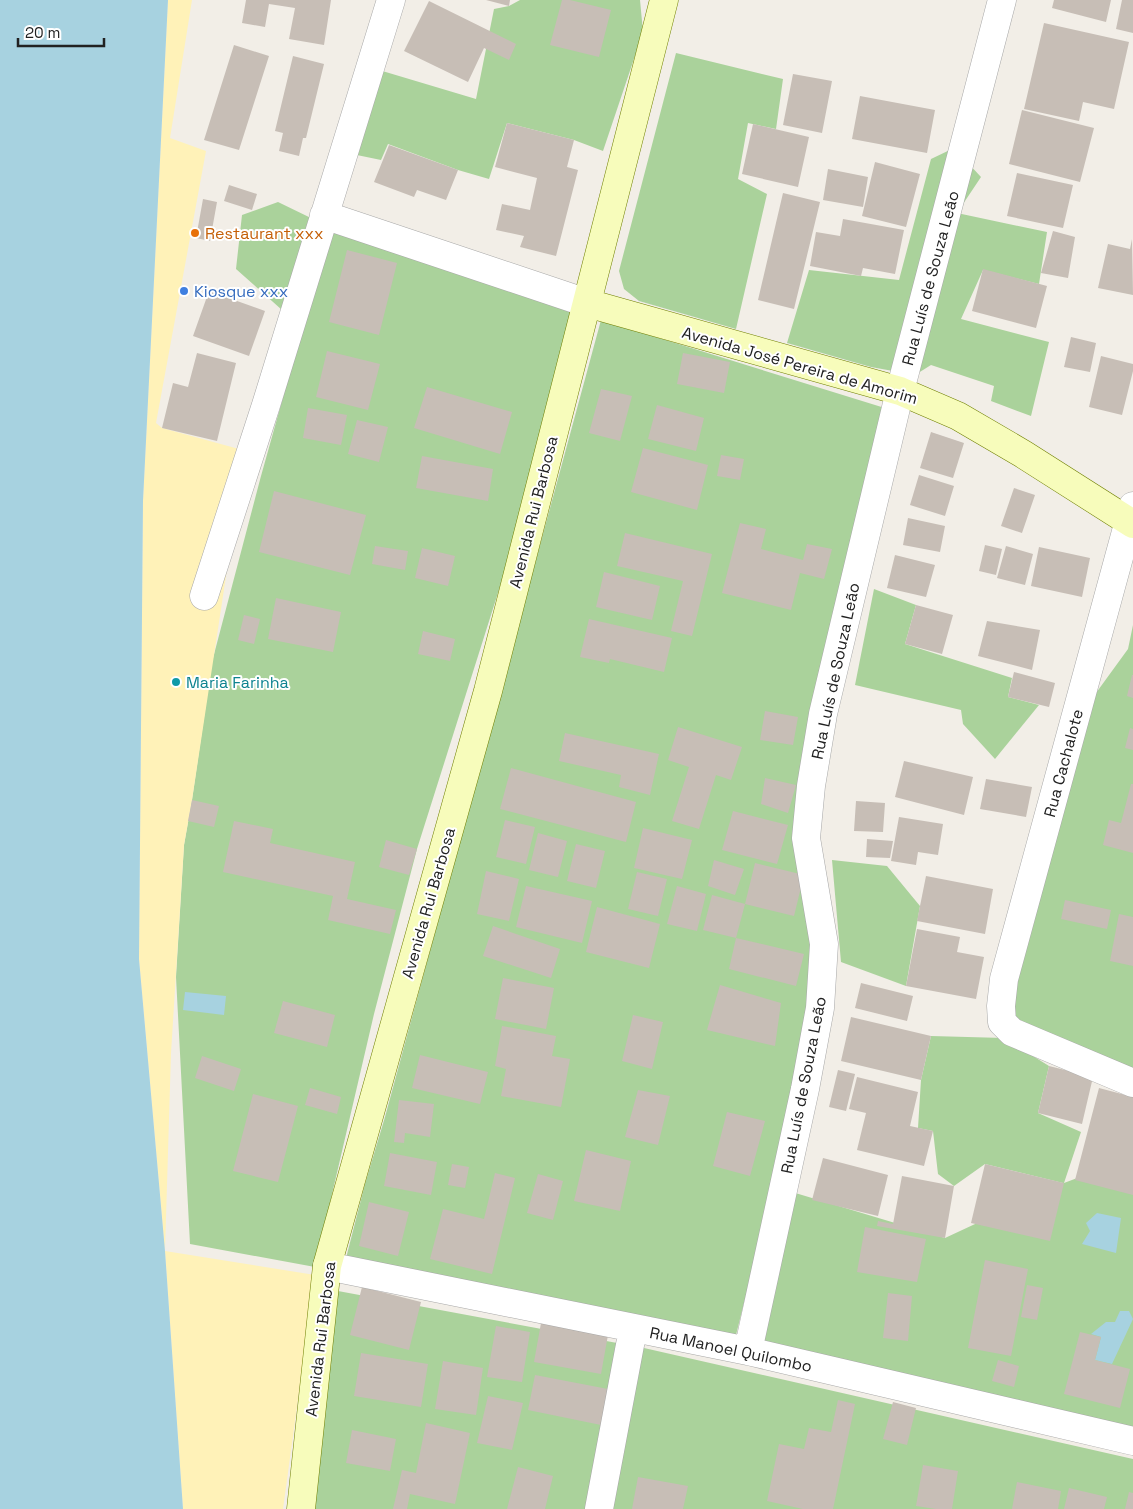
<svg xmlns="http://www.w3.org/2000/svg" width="1133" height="1509" font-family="'Space Grotesk',sans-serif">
<rect width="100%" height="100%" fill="#f2eee7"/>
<path fill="#aad29b" d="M520,0H640L643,32L603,151L574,140L507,123L489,179L458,170L388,144L381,160L352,154L379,70L476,99L494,9L509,6Z
M676,53L783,79L776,129L748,123L738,179L767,194L736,329L639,301L624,289L619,271Z
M954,148L981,177L957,213L1047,232L1039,284L983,270L961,319L1049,342L1031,416L991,401L994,386L931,365L915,375L871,367L787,343L809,270L899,280L931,159Z
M278,202L313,219L282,310L236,269L242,215Z
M331,226L579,310L509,558L417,849L374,1014L315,1267L190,1244L176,977L184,845L192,800L212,662L261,476Z
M601,320L888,409L803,780L815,957L801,1074L735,1339L345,1262L365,1184L385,1117Z
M874,589L916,605L905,644L1012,678L1008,697L1039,705L995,759L963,724L961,710L855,685Z
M1133,625V1085L1013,1019L1018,960L1088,704L1128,649Z
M832,860L887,866L920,906L906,986L841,962Z
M931,1036L1004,1038L1049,1066L1038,1113L1081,1132L1064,1183L1133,1157V1436L760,1348L792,1192L945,1238L1063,1183L985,1164L954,1186L938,1174L933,1131L918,1128L921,1080Z
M338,1291L644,1348L1133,1459V1509H290Z"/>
<path fill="#fff2b8" d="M168,0H192L170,138L206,151L156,423L162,428L250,452L240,484L192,800L184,845L171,1053L165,1251L315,1275L283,1509H183L165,1251L139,959L143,501Z"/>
<path fill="#a7d2e0" d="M0,0H168L143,501L139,959L165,1251L183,1509H0Z
M185,992L226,996L224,1015L183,1010Z
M1097,1213L1121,1218L1116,1253L1082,1244L1090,1231L1086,1223Z
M1120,1311H1129L1133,1319L1112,1364L1095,1360L1101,1337L1091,1334L1106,1322H1115Z"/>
<path fill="#c7beb6" d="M246,0H331L324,45L289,39L295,8L269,4L265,27L242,23Z
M486,0H510L509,6Z
M562,0H570L611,10L599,57L550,45Z
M1054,0H1111L1106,22L1052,8Z
M1122,0H1133V33L1116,29Z
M429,1L516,44L509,60L484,48L468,82L404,51Z
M1044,23L1129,42L1114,109L1083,102L1079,121L1024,109Z
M234,45L269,56L239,150L204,140Z
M293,56L324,64L306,138H303L299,156L279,151L283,133L275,131Z
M793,74L832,81L822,133L783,125Z
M860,96L935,110L927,153L852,139Z
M1022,110L1094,128L1080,182L1009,164Z
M507,123L574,140L567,167L578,170L556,256L520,247L524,236L496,230L502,204L530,210L537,178L495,167Z
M753,124L809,137L798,187L742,174Z
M389,145L458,170L446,200L417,190L414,197L374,182Z
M875,162L920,174L906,227L862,216Z
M828,169L868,177L863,207L823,200Z
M1017,173L1073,185L1063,228L1007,216Z
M229,185L257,194L252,210L224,201Z
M783,193L820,202L794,309L758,300Z
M203,199L217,202L210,241L196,238Z
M843,219L904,230L895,274L863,268L861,276L810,266L816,232L840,236Z
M1053,231L1075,237L1068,278L1041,273Z
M1132,239L1133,295L1098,288L1108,244L1130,249Z
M347,250L397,263L379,335L329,322Z
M983,269L1047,286L1036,328L972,311Z
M209,291L265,311L249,356L193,336Z
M1071,337L1096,343L1090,372L1064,367Z
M327,351L380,364L368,410L316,397Z
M197,353L236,363L217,441L162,428L173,383L188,387Z
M683,353L730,362L724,393L677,384Z
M1101,356L1133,364V371L1122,415L1089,407Z
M427,387L512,412L500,454L414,428Z
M601,389L632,396L620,441L589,433Z
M657,405L704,418L696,451L648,439Z
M308,408L347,415L341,445L303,438Z
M357,420L388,427L379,462L348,454Z
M931,432L964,443L953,478L920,468Z
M643,448L708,465L697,510L631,492Z
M721,455L744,459L740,480L717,476Z
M422,456L493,469L488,501L416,488Z
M919,475L954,486L945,516L910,505Z
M1014,488L1035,495L1022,533L1001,526Z
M274,491L366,515L350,575L259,552Z
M908,518L945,526L940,552L903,545Z
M740,523L766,529L761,549L803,560L807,544L832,549L824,579L800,573L791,610L722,593Z
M625,533L712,554L692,636L671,631L683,581L617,566Z
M985,545L1002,549L996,575L979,571Z
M375,546L408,551L405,570L372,564Z
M1006,546L1033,554L1025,585L997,578Z
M1039,547L1090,558L1082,597L1031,586Z
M422,548L455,556L448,586L415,578Z
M895,555L935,565L926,597L887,588Z
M604,572L660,586L652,620L596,607Z
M276,598L341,612L333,652L268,639Z
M916,605L953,615L942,654L905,644Z
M244,615L260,619L254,644L238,640Z
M589,619L672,638L664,672L610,659L609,663L580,657Z
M987,621L1040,630L1032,670L978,656Z
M423,631L455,639L450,661L418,654Z
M1014,672L1055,683L1049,707L1008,697Z
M1132,675H1133V698L1127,696Z
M765,711L798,717L793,745L760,740Z
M678,727L742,747L731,780L716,775L699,829L672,821L689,767L668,760Z
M1130,728L1133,729V750L1125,748Z
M565,733L659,754L650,795L619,787L621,775L559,761Z
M904,761L973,777L964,815L895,797Z
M511,768L636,802L626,842L500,809Z
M765,778L796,785L788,813L761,804Z
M986,779L1032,787L1026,817L980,809Z
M1131,784H1133V853L1103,845L1109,820L1121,823Z
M192,800L219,806L214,827L188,821Z
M856,801L885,803L883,832L854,831Z
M733,811L788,825L777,864L722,850Z
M899,817L943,824L938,855L918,852L916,865L891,861Z
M505,820L535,827L526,864L496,857Z
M234,821L273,829L270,843L355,862L347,899L396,910L390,934L328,920L333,896L223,872Z
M643,828L692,840L682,879L634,868Z
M538,833L567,841L558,877L529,870Z
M867,839L893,841L890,858L866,857Z
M386,840L417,849L409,875L379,867Z
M576,844L605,851L596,888L567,881Z
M714,860L744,869L735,895L708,886Z
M755,863L804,875L794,916L745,904Z
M486,871L519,879L509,921L477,914Z
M637,872L667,879L658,916L628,909Z
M926,876L993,889L985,934L917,921Z
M526,886L592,901L582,943L516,927Z
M677,886L706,894L697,931L667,924Z
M712,895L745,904L736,938L703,930Z
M1065,900L1111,910L1107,929L1061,919Z
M597,907L660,924L649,968L586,952Z
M1119,914L1133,917V966L1110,961Z
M493,926L560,949L551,978L483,956Z
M917,929L960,937L957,952L984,957L976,999L906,986Z
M736,938L804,954L796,986L729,969Z
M503,978L554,988L546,1029L495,1019Z
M861,983L913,996L907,1021L855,1008Z
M720,985L781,1003L775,1046L707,1030Z
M283,1001L335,1015L327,1047L274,1033Z
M633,1015L663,1022L652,1069L622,1061Z
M851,1017L931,1036L921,1080L841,1061Z
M502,1026L556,1036L552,1056L570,1059L561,1107L501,1096L506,1069L495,1066Z
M420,1055L488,1072L480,1104L412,1088Z
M202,1056L241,1069L234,1091L195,1078Z
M1049,1066L1093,1077L1082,1124L1038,1113Z
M838,1070L855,1074L846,1111L829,1107Z
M857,1077L918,1092L910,1126L933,1131L924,1166L857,1150L866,1113L849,1109Z
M310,1088L341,1097L337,1114L305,1105Z
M1099,1088L1133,1097V1195L1075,1180Z
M638,1090L670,1096L658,1145L625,1137Z
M253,1094L298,1106L278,1182L233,1171Z
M399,1100L434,1104L430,1137L405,1133L404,1143L394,1142Z
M727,1112L765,1121L750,1176L713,1166Z
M586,1150L631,1161L620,1211L574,1201Z
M390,1153L437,1162L431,1195L384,1186Z
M823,1158L888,1175L878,1216L812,1200Z
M452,1164L469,1167L465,1188L448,1185Z
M985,1164L1064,1183L1050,1241L971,1223Z
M495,1173L515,1178L492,1274L430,1259L443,1209L484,1219Z
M538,1174L563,1181L553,1220L527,1213Z
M902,1176L954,1186L945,1238L877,1226L878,1221L893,1224Z
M369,1202L409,1212L398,1256L359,1246Z
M865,1227L926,1239L917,1282L857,1272Z
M985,1260L1028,1269L1011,1356L968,1348Z
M1027,1285L1043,1288L1037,1320L1021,1317Z
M362,1287L421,1302L409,1350L350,1335Z
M888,1293L912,1296L908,1341L883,1338Z
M541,1323L608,1335L601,1374L534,1362Z
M496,1326L530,1332L522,1382L487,1377Z
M1080,1332L1101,1337L1095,1360L1130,1369L1120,1408L1064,1394Z
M361,1353L428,1364L421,1407L354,1396Z
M998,1360L1019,1366L1014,1387L992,1381Z
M443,1361L483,1368L476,1415L435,1409Z
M535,1375L608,1389L601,1425L528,1410Z
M488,1396L523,1403L512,1450L477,1443Z
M838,1400L855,1404L833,1509H803L767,1501L779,1444L804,1449L809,1428L831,1432Z
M893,1402L916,1408L907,1445L883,1439Z
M426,1423L470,1433L455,1504L410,1494L407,1509H393L402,1470L416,1473Z
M352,1430L396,1439L390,1471L346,1463Z
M923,1465L958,1471L952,1509H936L916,1506Z
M518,1467L553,1476L545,1509H507Z
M638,1477L688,1486L683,1509H632Z
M1017,1482L1061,1491L1058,1509H1012Z
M1069,1488L1107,1497L1104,1509H1064Z
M1129,1492L1133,1493V1509H1125Z"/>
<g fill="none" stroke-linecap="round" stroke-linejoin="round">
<g stroke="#a8a8a8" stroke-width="29">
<path id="street" d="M324,215L587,303
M1133,506L1004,979L1001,1006L1002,1022L1012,1032L1133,1083
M204,596L266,405L391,0
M327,1266L748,1351L1133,1441
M748,1351L805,1089L820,1008L824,944L806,838L811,786L823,714L900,391L1002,0
M599,1509L633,1329"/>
</g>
<g stroke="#6f7f01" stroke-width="29">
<path id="secondary" d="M587,303L900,391L958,416L1023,454L1133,524
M301,1509L327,1266L488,691L664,0"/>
</g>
<use href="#street" stroke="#fff" stroke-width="28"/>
<use href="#secondary" stroke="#f7fcbb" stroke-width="28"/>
</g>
<circle fill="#e8710a" stroke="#fff" stroke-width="2" cx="195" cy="233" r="5"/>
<circle fill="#3f7fe0" stroke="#fff" stroke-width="2" cx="184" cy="291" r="5"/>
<circle fill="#0f9aa8" stroke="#fff" stroke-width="2" cx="176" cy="682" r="5"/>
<g text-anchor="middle" stroke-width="4" stroke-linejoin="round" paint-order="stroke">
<g font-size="16" fill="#c56008" stroke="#fff" text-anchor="start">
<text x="205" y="239">Restaurant xxx</text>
</g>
<g font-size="16" fill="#212121" stroke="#fff">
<text transform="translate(930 278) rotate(-75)" y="6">Rua Luís de Souza Leão</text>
<text transform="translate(800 365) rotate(16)" y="6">Avenida José Pereira de Amorim</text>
<text transform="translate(533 512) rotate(-76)" y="6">Avenida Rui Barbosa</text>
<text transform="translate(835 671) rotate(-78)" y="6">Rua Luís de Souza Leão</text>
<text transform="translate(1063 763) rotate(-75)" y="6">Rua Cachalote</text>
<text transform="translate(428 903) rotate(-74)" y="6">Avenida Rui Barbosa</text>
<text transform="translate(803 1085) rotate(-79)" y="6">Rua Luís de Souza Leão</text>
<text transform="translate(320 1339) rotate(-83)" y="6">Avenida Rui Barbosa</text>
<text transform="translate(731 1349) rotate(12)" y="6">Rua Manoel Quilombo</text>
</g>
<g font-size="16" fill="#366cbe" stroke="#fff" text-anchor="start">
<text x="194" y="297">Kiosque xxx</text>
</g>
<g font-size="16" fill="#0d838f" stroke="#fff" text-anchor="start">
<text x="186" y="688">Maria Farinha</text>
</g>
</g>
<path d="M18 38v8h86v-8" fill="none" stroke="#212121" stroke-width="2.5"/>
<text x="25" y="38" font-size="15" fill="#212121" stroke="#ffffff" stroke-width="4" paint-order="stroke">20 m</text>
</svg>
